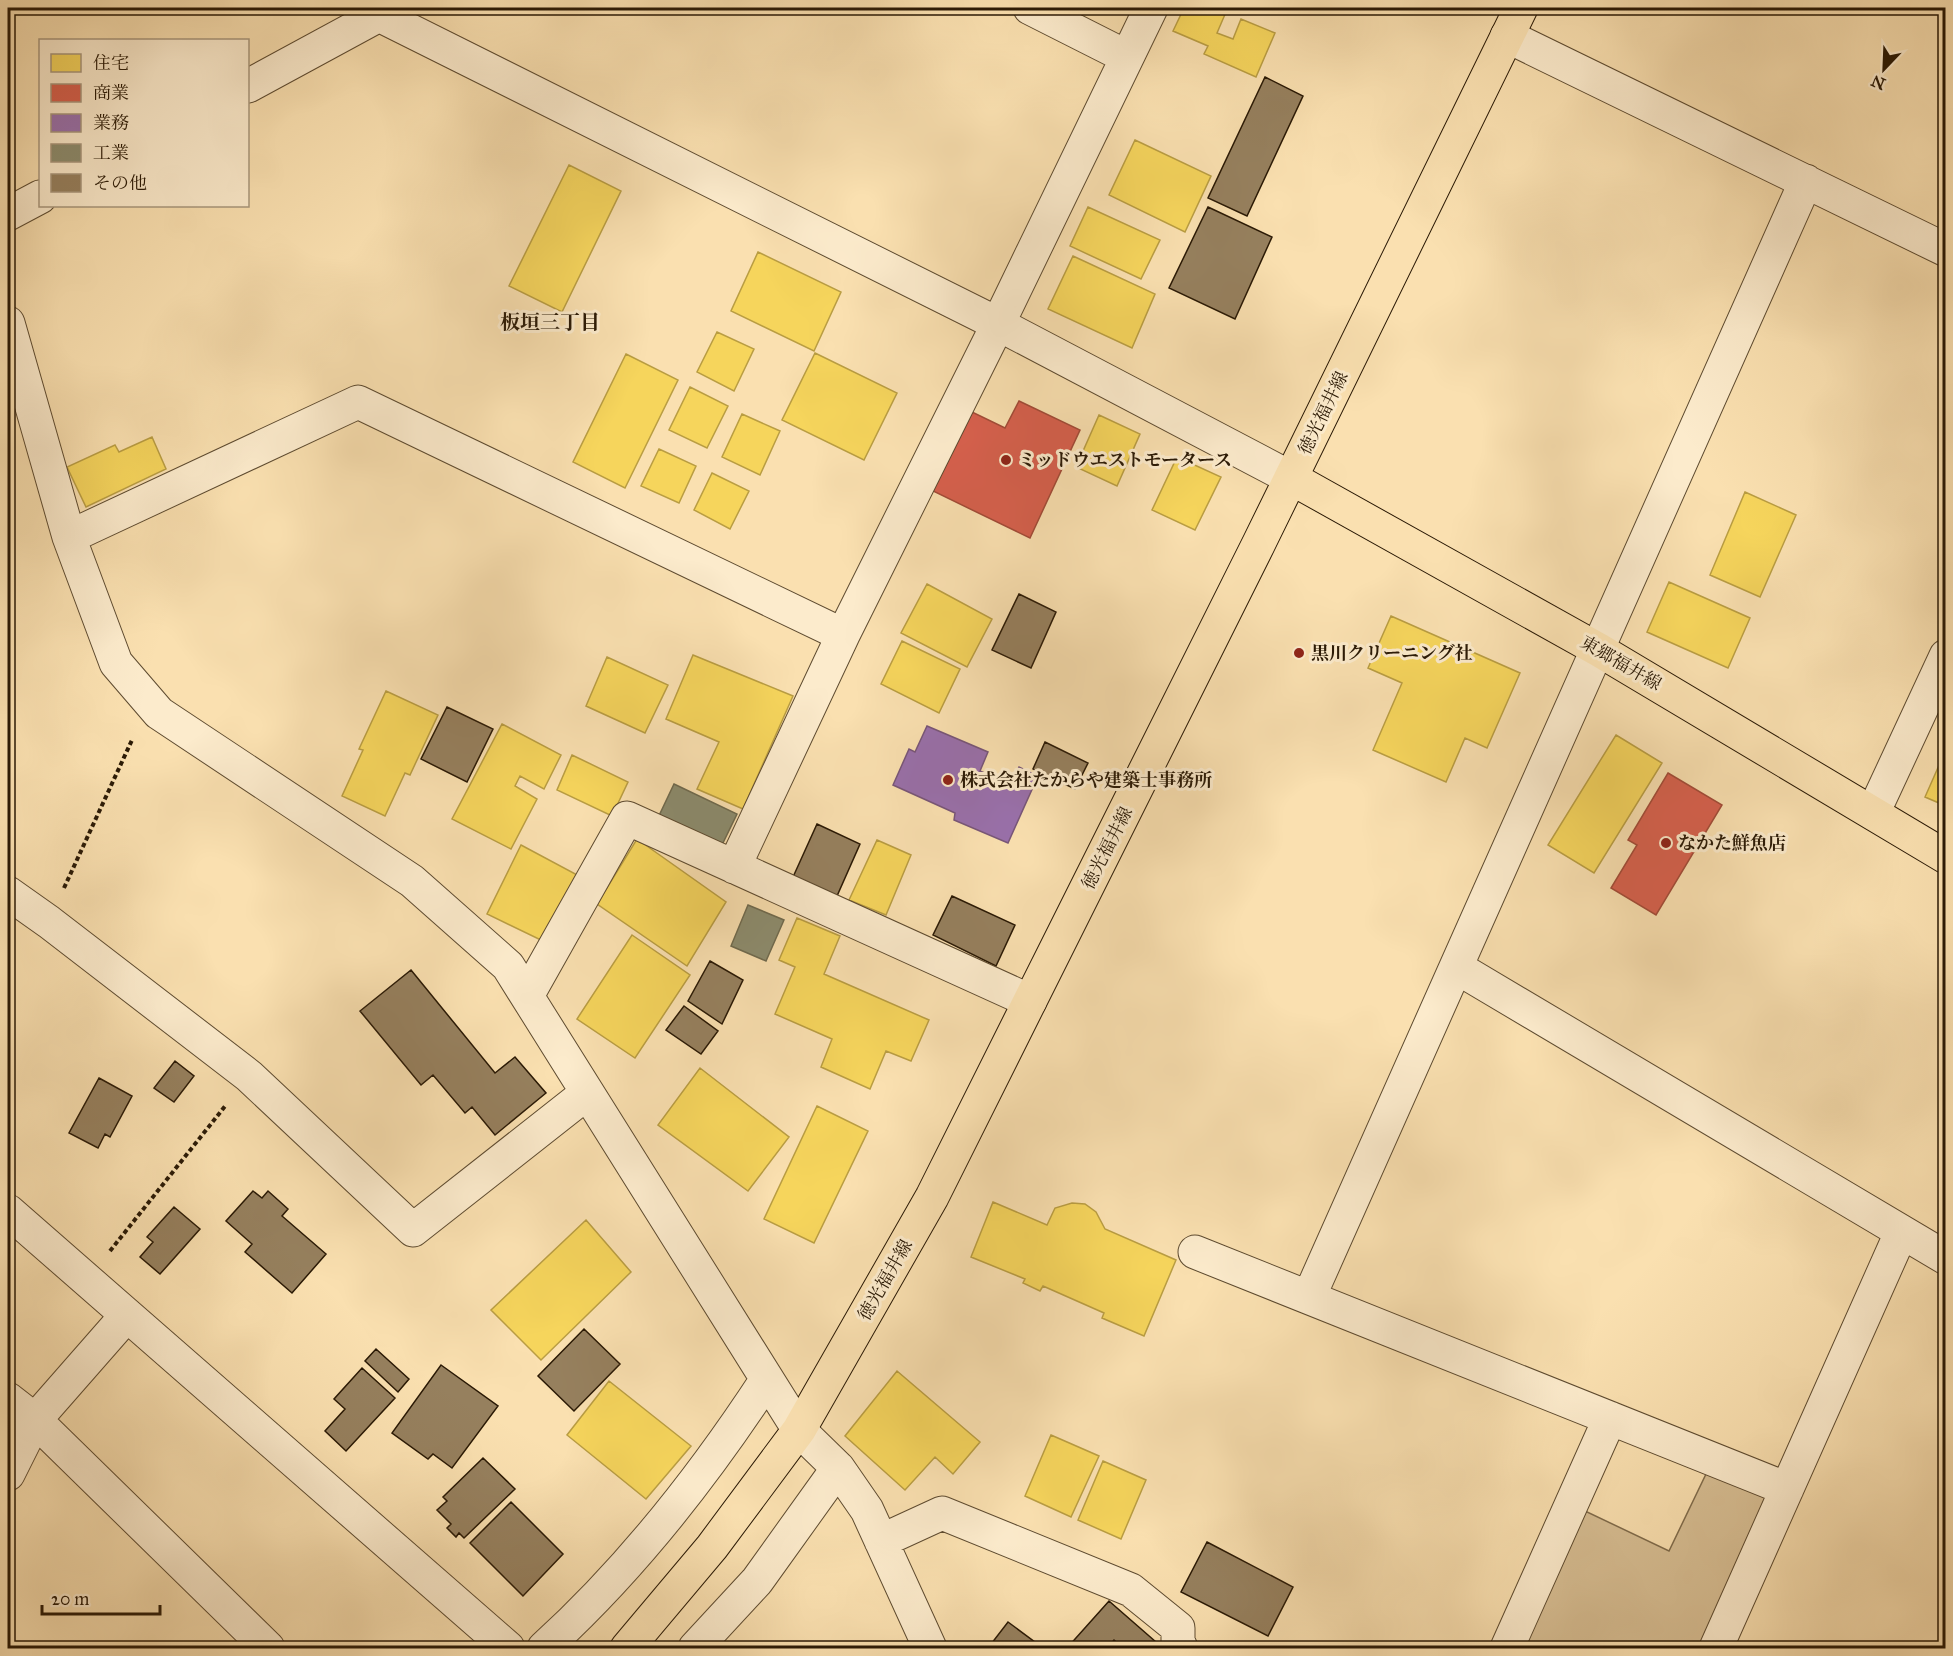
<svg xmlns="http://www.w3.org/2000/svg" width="1953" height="1656" font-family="'IM FELL Great Primer','Noto Serif JP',serif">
<rect width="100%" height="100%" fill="#fae0b0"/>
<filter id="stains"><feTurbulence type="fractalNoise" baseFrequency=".00333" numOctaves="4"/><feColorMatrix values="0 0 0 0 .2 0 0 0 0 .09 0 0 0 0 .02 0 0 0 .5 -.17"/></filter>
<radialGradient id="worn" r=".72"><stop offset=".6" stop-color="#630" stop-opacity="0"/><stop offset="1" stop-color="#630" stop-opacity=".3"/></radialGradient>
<path fill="#d7be93" stroke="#806c4c" stroke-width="1.5" d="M1707,1472L1766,1498L1699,1648H1517L1583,1510L1669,1551Z"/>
<path fill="#f6d55c" stroke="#b99d42" stroke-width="1.5" d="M1184,8H1215L1226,12L1217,33L1233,39L1241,19L1275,33L1256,77L1204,54L1208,46L1173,31Z
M1135,140L1211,176L1185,232L1109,195Z
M569,165L621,191L562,312L509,286Z
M1088,207L1160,240L1141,279L1070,246Z
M758,252L841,292L814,351L731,311Z
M1073,256L1155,294L1132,348L1048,309Z
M717,332L754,349L734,391L697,372Z
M815,353L897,393L864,460L782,420Z
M626,354L678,380L625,488L573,462Z
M690,387L728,406L707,448L669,430Z
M742,414L780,431L760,475L722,457Z
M1099,415L1140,434L1117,486L1076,467Z
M152,437L166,469L86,507L67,467L115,445L119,452Z
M659,449L696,466L679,503L641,486Z
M1177,457L1221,477L1195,530L1152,510Z
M712,473L749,491L730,529L694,510Z
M1745,492L1796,515L1760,597L1710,575Z
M1669,582L1750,618L1728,668L1647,632Z
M927,584L992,619L967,667L901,633Z
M1391,616L1520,673L1487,748L1465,738L1446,782L1373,750L1402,683L1368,668Z
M902,641L960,669L939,713L881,684Z
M693,655L793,696L743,809L697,789L719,742L666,719Z
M607,657L668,685L645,733L586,706Z
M386,691L438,715L410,775L405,773L385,816L342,796L363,750L359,749Z
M502,724L561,755L544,789L520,776L515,786L537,799L511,849L452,819Z
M1616,735L1662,763L1594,873L1548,845Z
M1944,754L1946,755V806L1925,797Z
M572,755L628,782L612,816L557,790Z
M637,839L726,902L687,966L597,904Z
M877,840L911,855L886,915L849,900Z
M521,845L581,877L545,942L487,914Z
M797,918L840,936L824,974L929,1020L911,1061L886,1051L870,1089L821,1067L832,1039L775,1014L795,967L779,960Z
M632,935L690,975L635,1058L577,1019Z
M700,1068L789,1137L748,1191L658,1125Z
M817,1106L868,1131L814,1243L764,1219Z
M993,1202L1047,1225L1055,1208L1072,1203L1085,1204L1096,1212L1105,1229L1176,1260L1144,1336L1102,1318L1104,1313L1043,1286L1040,1291L1023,1283L1025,1279L971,1257Z
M586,1220L631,1272L541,1360L491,1310Z
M897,1371L980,1442L953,1474L935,1457L905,1490L845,1436Z
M609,1381L691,1446L646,1499L567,1435Z
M1051,1435L1099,1456L1071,1517L1025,1496Z
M1103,1461L1146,1480L1121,1539L1078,1520Z"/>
<path fill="#d6604d" stroke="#a24b37" stroke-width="1.5" d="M1019,401L1080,430L1030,538L931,490L970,411L1005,428Z
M1668,773L1722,805L1656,915L1611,888L1637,845L1628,840Z"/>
<path fill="#9970ab" stroke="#785679" stroke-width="1.5" d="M927,726L988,752L980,771L1011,785L1019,767L1038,776L1008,843L954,820L955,813L893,785L909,749L915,752Z"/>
<path fill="#8c8c6e" stroke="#6f6a4e" stroke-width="1.5" d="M674,784L737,814L720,849L657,820Z
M748,905L784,920L766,961L731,946Z"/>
<path fill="#96805e" stroke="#2a1905" stroke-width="1.5" d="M1265,77L1303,96L1247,216L1208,198Z
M1208,207L1272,237L1235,319L1169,288Z
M1019,594L1056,612L1031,668L992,650Z
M447,707L493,729L467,782L421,759Z
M1045,742L1088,763L1075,789L1033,769Z
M817,824L860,844L837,896L793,877Z
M952,896L1015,925L996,966L933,935Z
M710,961L743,980L722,1024L688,1001Z
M411,970L495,1073L515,1057L546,1093L495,1135L472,1107L465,1113L433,1075L421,1085L360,1011Z
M684,1006L718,1031L701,1054L666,1030Z
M175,1061L194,1076L174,1102L154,1088Z
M99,1078L132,1096L110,1137L105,1134L98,1148L69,1133Z
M253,1191L262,1198L268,1191L288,1209L282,1216L326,1254L292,1293L245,1252L252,1244L226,1221Z
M174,1207L200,1229L160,1274L140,1257L153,1242L147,1237Z
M584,1329L620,1364L574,1411L538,1376Z
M376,1349L409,1379L398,1392L365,1361Z
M441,1365L498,1406L452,1468L433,1454L428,1459L392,1433Z
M362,1368L395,1398L346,1451L325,1431L345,1409L334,1399Z
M483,1458L515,1489L464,1538L459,1533L456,1537L447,1528L451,1524L437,1510L447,1501L443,1497Z
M511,1502L563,1554L523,1596L470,1543Z
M1207,1542L1293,1587L1268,1636L1181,1592Z
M1109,1601L1156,1642L1150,1648H1123L1114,1640L1107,1648H1067Z
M1008,1622L1043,1648H988Z"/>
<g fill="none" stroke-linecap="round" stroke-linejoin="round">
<g stroke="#5e4b30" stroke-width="35">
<path id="minor" d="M375,8L379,15L998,324L1291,478
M1030,8L1127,57
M1507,36L1946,250
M248,86L379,15
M8,214L40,197
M8,323L69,537L116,663L159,713L412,881L508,966L799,1430L838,1468L867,1510L930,1648
M69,537L358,402L843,635L998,324L1151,8
M1873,813L1946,656
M734,867L843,635
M8,893L49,922L249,1076L413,1230L587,1093
M1456,967L1946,1258
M527,996L627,818L1030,1001
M8,1211L508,1648
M1195,1252L1787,1489
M1309,1297L1806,181
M8,1399L35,1420L268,1648
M8,1474L35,1420L127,1315
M881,1541L942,1513L1131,1590L1178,1628V1641L1181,1648
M544,1648C631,1569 703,1477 767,1379
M695,1648L757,1581L838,1468
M1507,1648L1610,1418
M1716,1648L1901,1233"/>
</g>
<g stroke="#2a1905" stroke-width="35">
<path id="major" d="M1291,478L1599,650L1946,857
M627,1648L712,1547L799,1430L932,1197L1259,543L1521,8"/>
</g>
<path stroke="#2a1905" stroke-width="4" stroke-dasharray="4.5 3" stroke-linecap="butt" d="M64,888L132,740
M110,1251L226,1105"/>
<use href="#minor" stroke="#fcebcc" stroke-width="33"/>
<use href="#major" stroke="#fae0b0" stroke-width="33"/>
</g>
<g fill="#8f2418" stroke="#fcebcc" stroke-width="2">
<circle cx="1006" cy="460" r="6"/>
<circle cx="1299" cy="653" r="6"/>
<circle cx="948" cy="780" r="6"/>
<circle cx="1666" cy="843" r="6"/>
</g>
<g text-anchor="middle" stroke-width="6" stroke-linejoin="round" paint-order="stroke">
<g font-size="18" fill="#2a1905" stroke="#fcebcc">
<text transform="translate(1323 413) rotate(-64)" y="6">徳光福井線</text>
<text transform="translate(1621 663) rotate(30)" y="6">東郷福井線</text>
<text transform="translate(1107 848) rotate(-63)" y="6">徳光福井線</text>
<text transform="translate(885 1280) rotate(-60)" y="6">徳光福井線</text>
</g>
<g font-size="18" font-weight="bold" fill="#2a1905" stroke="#fcebcc" text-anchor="start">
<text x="1018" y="466">ミッドウエストモータース</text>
<text x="1311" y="659">黒川クリーニング社</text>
<text x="960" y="786">株式会社たからや建築士事務所</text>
<text x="1678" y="849">なかた鮮魚店</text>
</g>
<g font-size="20" font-weight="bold" fill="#2a1905" stroke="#fcebcc">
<text x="550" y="329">板垣三丁目</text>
</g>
</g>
<rect width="1953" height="1656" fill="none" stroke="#fae0b0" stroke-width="30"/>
<rect x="9" y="9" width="1935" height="1638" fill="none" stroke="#2a1905" stroke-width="3"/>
<rect x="15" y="15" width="1923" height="1626" fill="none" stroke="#2a1905" stroke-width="1.5"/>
<rect x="39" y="39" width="210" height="168" fill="#fcebcc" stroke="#a8977c" stroke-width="1.5"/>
<rect x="51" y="54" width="30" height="18" fill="#f6d55c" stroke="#a8977c" stroke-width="1.5"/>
<text x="93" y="69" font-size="18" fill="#2a1905">住宅</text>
<rect x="51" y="84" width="30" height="18" fill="#d6604d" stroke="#a8977c" stroke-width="1.5"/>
<text x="93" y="99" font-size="18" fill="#2a1905">商業</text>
<rect x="51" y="114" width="30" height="18" fill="#9970ab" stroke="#a8977c" stroke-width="1.5"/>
<text x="93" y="129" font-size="18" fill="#2a1905">業務</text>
<rect x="51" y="144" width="30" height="18" fill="#8c8c6e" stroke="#a8977c" stroke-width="1.5"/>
<text x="93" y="159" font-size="18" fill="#2a1905">工業</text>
<rect x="51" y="174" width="30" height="18" fill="#96805e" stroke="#a8977c" stroke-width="1.5"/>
<text x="93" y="189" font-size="18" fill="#2a1905">その他</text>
<g transform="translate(1884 69) rotate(203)" stroke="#fcebcc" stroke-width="4.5" paint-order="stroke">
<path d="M0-4.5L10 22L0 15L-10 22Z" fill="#2a1905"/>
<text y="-9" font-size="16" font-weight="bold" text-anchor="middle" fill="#2a1905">N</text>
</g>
<path d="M42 1605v9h118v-9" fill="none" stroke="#2a1905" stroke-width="3"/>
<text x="51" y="1605" font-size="18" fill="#2a1905" stroke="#fcebcc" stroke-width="4.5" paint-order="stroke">20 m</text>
<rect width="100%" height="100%" filter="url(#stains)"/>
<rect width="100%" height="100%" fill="url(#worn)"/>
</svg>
